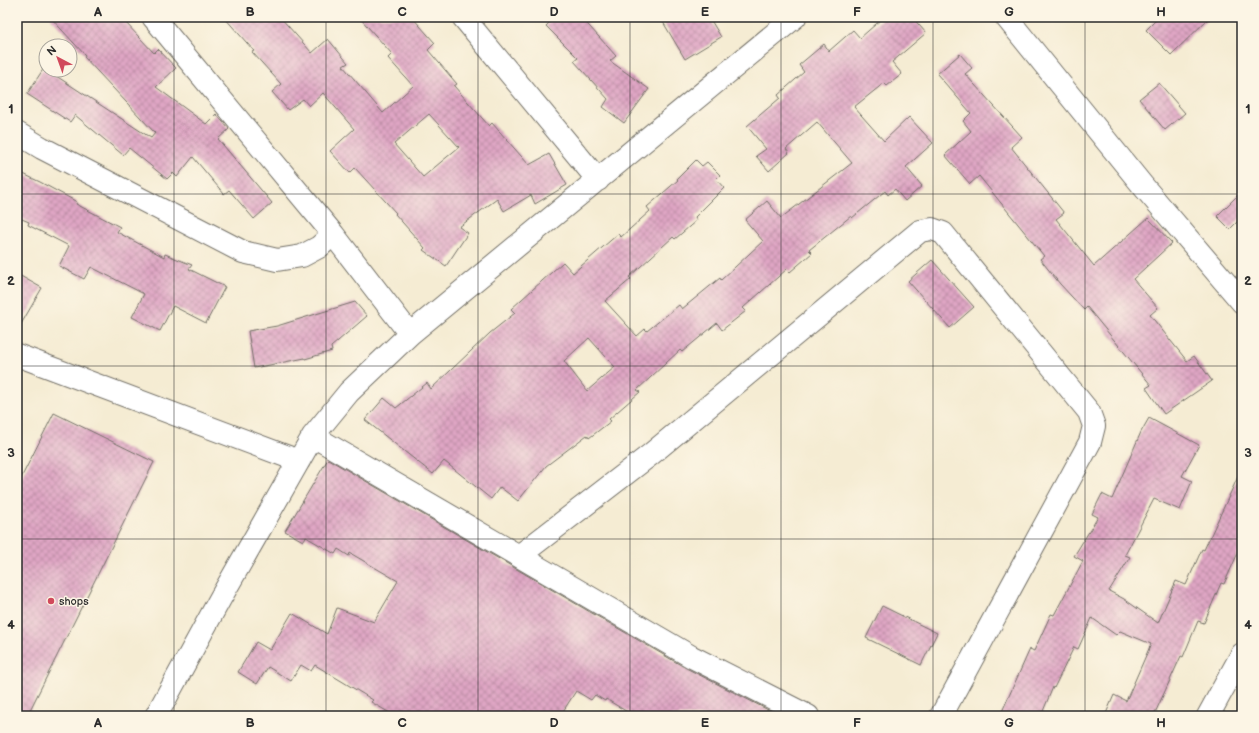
<svg xmlns="http://www.w3.org/2000/svg" width="1259" height="733" font-family="'Balsamiq Sans',sans-serif">
<defs>
<pattern id="building-cross-hatch" width="8" height="8" patternUnits="userSpaceOnUse"><rect width="8" height="8" fill="#dfa6c4"/><path d="M0 0l8 8M0 8l8-8" fill="none" stroke="#b5879f"/></pattern>
</defs>
<rect width="100%" height="100%" fill="#fcf5e5"/>
<filter id="ink" filterUnits="userSpaceOnUse"><feTurbulence type="fractalNoise" baseFrequency=".025" numOctaves="2"/><feDisplacementMap in="SourceGraphic" scale="8" xChannelSelector="R" yChannelSelector="G"/><feConvolveMatrix kernelMatrix="1 2 1 2 8 2 1 2 1" color-interpolation-filters="sRGB"/></filter>
<filter id="wash" filterUnits="userSpaceOnUse"><feTurbulence type="fractalNoise" baseFrequency=".012" numOctaves="4" result="noise"/><feDisplacementMap in="SourceGraphic" scale="16" xChannelSelector="R" yChannelSelector="G"/><feGaussianBlur stdDeviation="0.9" result="paint"/><feColorMatrix in="noise" values="0 0 0 0 0 0 0 0 0 0 0 0 0 0 0 0 0 1.4 0 .05"/><feComposite in="paint" operator="in"/></filter>
<g filter="url(#wash)">
<rect width="100%" height="100%" fill="#f5ecd3"/>
<g id="blocks">
<path fill="url(#building-cross-hatch)" fill-rule="evenodd" d="M50,17H125V22L154,53L158,49L176,68L156,87L206,124L216,114L229,129L218,139L272,203L254,219L229,190L224,194L193,157L177,177L173,173L167,179L129,148L123,155L75,115L70,122L27,94L44,68L151,138L155,133L84,57L85,55Z
M224,17H280L312,53L328,39L348,63L343,66L383,113L413,86L388,58L392,54L359,17H412L435,43L428,50L457,84L454,86L489,126L492,123L529,165L549,154L567,185L535,204L531,195L504,211L497,199L459,227L468,233L446,266L423,250L425,248L395,214L396,213L355,168L350,173L330,151L354,129L323,93L309,106L303,99L288,110L272,92L281,84L252,52L254,51ZM429,114L459,147L423,177L394,144Z
M555,17H581L616,56L610,61L649,89L624,123L603,107L608,99L574,61L578,58L546,26Z
M660,17H709L721,37L685,59Z
M884,17H912L926,33L892,62L902,74L887,86L884,83L854,107L884,141L909,117L933,143L906,167L922,186L905,201L895,189L888,195L885,191L852,218L851,216L809,250L812,253L790,272L787,269L743,308L746,311L722,330L717,323L682,352L680,350L637,390L640,392L609,419L611,421L589,438L587,435L546,466L518,501L500,487L491,499L444,461L433,474L365,420L384,398L396,408L427,383L431,389L490,333L515,313L511,309L563,262L573,273L618,234L621,237L650,211L647,207L678,180L677,179L696,160L702,166L707,162L720,175L716,179L724,188L695,217L697,220L675,239L673,237L629,277L631,279L605,301L637,336L645,329L647,331L679,305L682,309L720,278L721,280L763,241L745,220L767,201L781,218L852,163L817,122L786,149L789,153L769,171L756,156L766,149L747,126L780,98L778,95L804,72L799,65L824,44L829,51L853,30L860,38ZM589,338L615,367L587,391L564,361Z
M1159,17H1210L1171,55L1146,30Z
M960,54L972,68L965,74L1022,137L1011,147L1064,213L1056,219L1094,266L1148,218L1172,243L1133,279L1158,308L1150,315L1187,361L1194,356L1212,381L1164,414L1146,388L1151,385L1087,307L1084,310L1060,284L1040,259L1044,256L979,176L970,184L945,155L971,131L963,121L971,113L937,74Z
M1159,83L1185,113L1165,130L1139,99Z
M17,171L40,182L77,202L76,204L120,227L117,232L164,257L165,254L192,265L189,269L225,287L206,323L173,306L160,331L132,317L144,294L91,267L84,279L59,266L69,246L28,225L29,222L17,217Z
M1242,191V217L1230,229L1217,216Z
M932,260L974,307L950,328L908,281Z
M17,274L42,288L17,331Z
M355,302L367,316L331,347L332,351L305,359V358L254,368L248,331L277,326Z
M54,413L154,462L27,716H17V486Z
M1149,418L1199,445L1182,476L1192,481L1180,510L1154,499L1125,555L1130,557L1109,591L1124,599L1158,623L1176,581L1186,585L1202,549L1204,550L1242,468V544L1224,584L1221,583L1204,623L1198,621L1183,657L1181,656L1155,713L1161,716H1105L1114,695L1126,701L1151,644L1120,631L1116,635L1092,618L1078,649L1074,647L1054,688L1053,687L1041,716H1000L1030,649L1034,651L1051,614L1054,615L1083,561L1074,556L1098,517L1092,514L1102,494L1112,499L1141,432Z
M328,459L686,668L780,716H634L606,699L605,701L595,695L591,700L576,691L560,716H395L371,702L373,700L315,665L311,671L301,665L291,681L268,667L257,684L238,672L256,642L270,650L292,613L327,634L337,608L374,622L398,581L350,553L349,556L338,549L335,554L306,537L303,541L285,531Z
M882,606L937,633L921,665L866,638Z"/>
</g>
</g>
<g filter="url(#ink)">
<use href="#blocks" fill-opacity="0" stroke="#726f66" stroke-width="1"/>
<g fill="none" stroke-linecap="round" stroke-linejoin="round">
<g stroke="#726f66" stroke-width="24">
<path id="minor" d="M153,17L333,234L410,334
M463,17L598,180
M17,133L42,148L243,252L277,260L302,256L319,247L333,234
M17,355L299,461
M313,436L692,657L808,716
M519,556L650,455L920,231L932,229L943,233L1089,412L1094,426L1090,442L941,716
M156,716L220,599L313,436L349,392L410,334L795,17
M1208,716L1242,654"/>
</g>
<g stroke="#726f66" stroke-width="24">
<path id="tertiary" d="M1006,17L1143,186L1242,302"/>
</g>
<use href="#minor" stroke="#fff" stroke-width="22"/>
<use href="#tertiary" stroke="#fff" stroke-width="22"/>
</g>
</g>
<path fill="none" stroke="#2b2b2b" stroke-width="1" stroke-opacity="0.55" d="M174,17V716M326,17V716M478,17V716M630,17V716M781,17V716M933,17V716M1085,17V716M17,194H1242M17,366H1242M17,539H1242"/>
<circle fill="#d1495b" stroke="#fcf5e5" stroke-width="1.5" cx="51" cy="601" r="4"/>
<g text-anchor="middle" stroke-width="3" stroke-linejoin="round" paint-order="stroke">
<g font-size="11" fill="#2b2b2b" stroke="#fcf5e5" text-anchor="start">
<text x="59" y="605">shops</text>
</g>
</g>
<rect width="1259" height="733" fill="none" stroke="#fcf5e5" stroke-width="44"/>
<g transform="translate(58 58) rotate(319)"><circle r="19" fill="#fcf5e5" stroke="#a8a49b"/>
<path d="M0-3L7 15L0 10L-7 15Z" fill="#d1495b"/>
<text y="-6" font-size="11" font-weight="bold" text-anchor="middle" fill="#2b2b2b">N</text>
</g>
<rect x="22" y="22" width="1215" height="689" fill="none" stroke="#2b2b2b" stroke-width="1.5"/>
<g font-size="13" text-anchor="middle" font-weight="bold" fill="#2b2b2b">
<text x="98" y="16">A</text>
<text x="250" y="16">B</text>
<text x="402" y="16">C</text>
<text x="554" y="16">D</text>
<text x="705" y="16">E</text>
<text x="857" y="16">F</text>
<text x="1009" y="16">G</text>
<text x="1161" y="16">H</text>
<text x="11" y="113">1</text>
<text x="1248" y="113">1</text>
<text x="11" y="285">2</text>
<text x="1248" y="285">2</text>
<text x="11" y="457">3</text>
<text x="1248" y="457">3</text>
<text x="11" y="629">4</text>
<text x="1248" y="629">4</text>
<text x="98" y="727">A</text>
<text x="250" y="727">B</text>
<text x="402" y="727">C</text>
<text x="554" y="727">D</text>
<text x="705" y="727">E</text>
<text x="857" y="727">F</text>
<text x="1009" y="727">G</text>
<text x="1161" y="727">H</text>
</g>
</svg>
